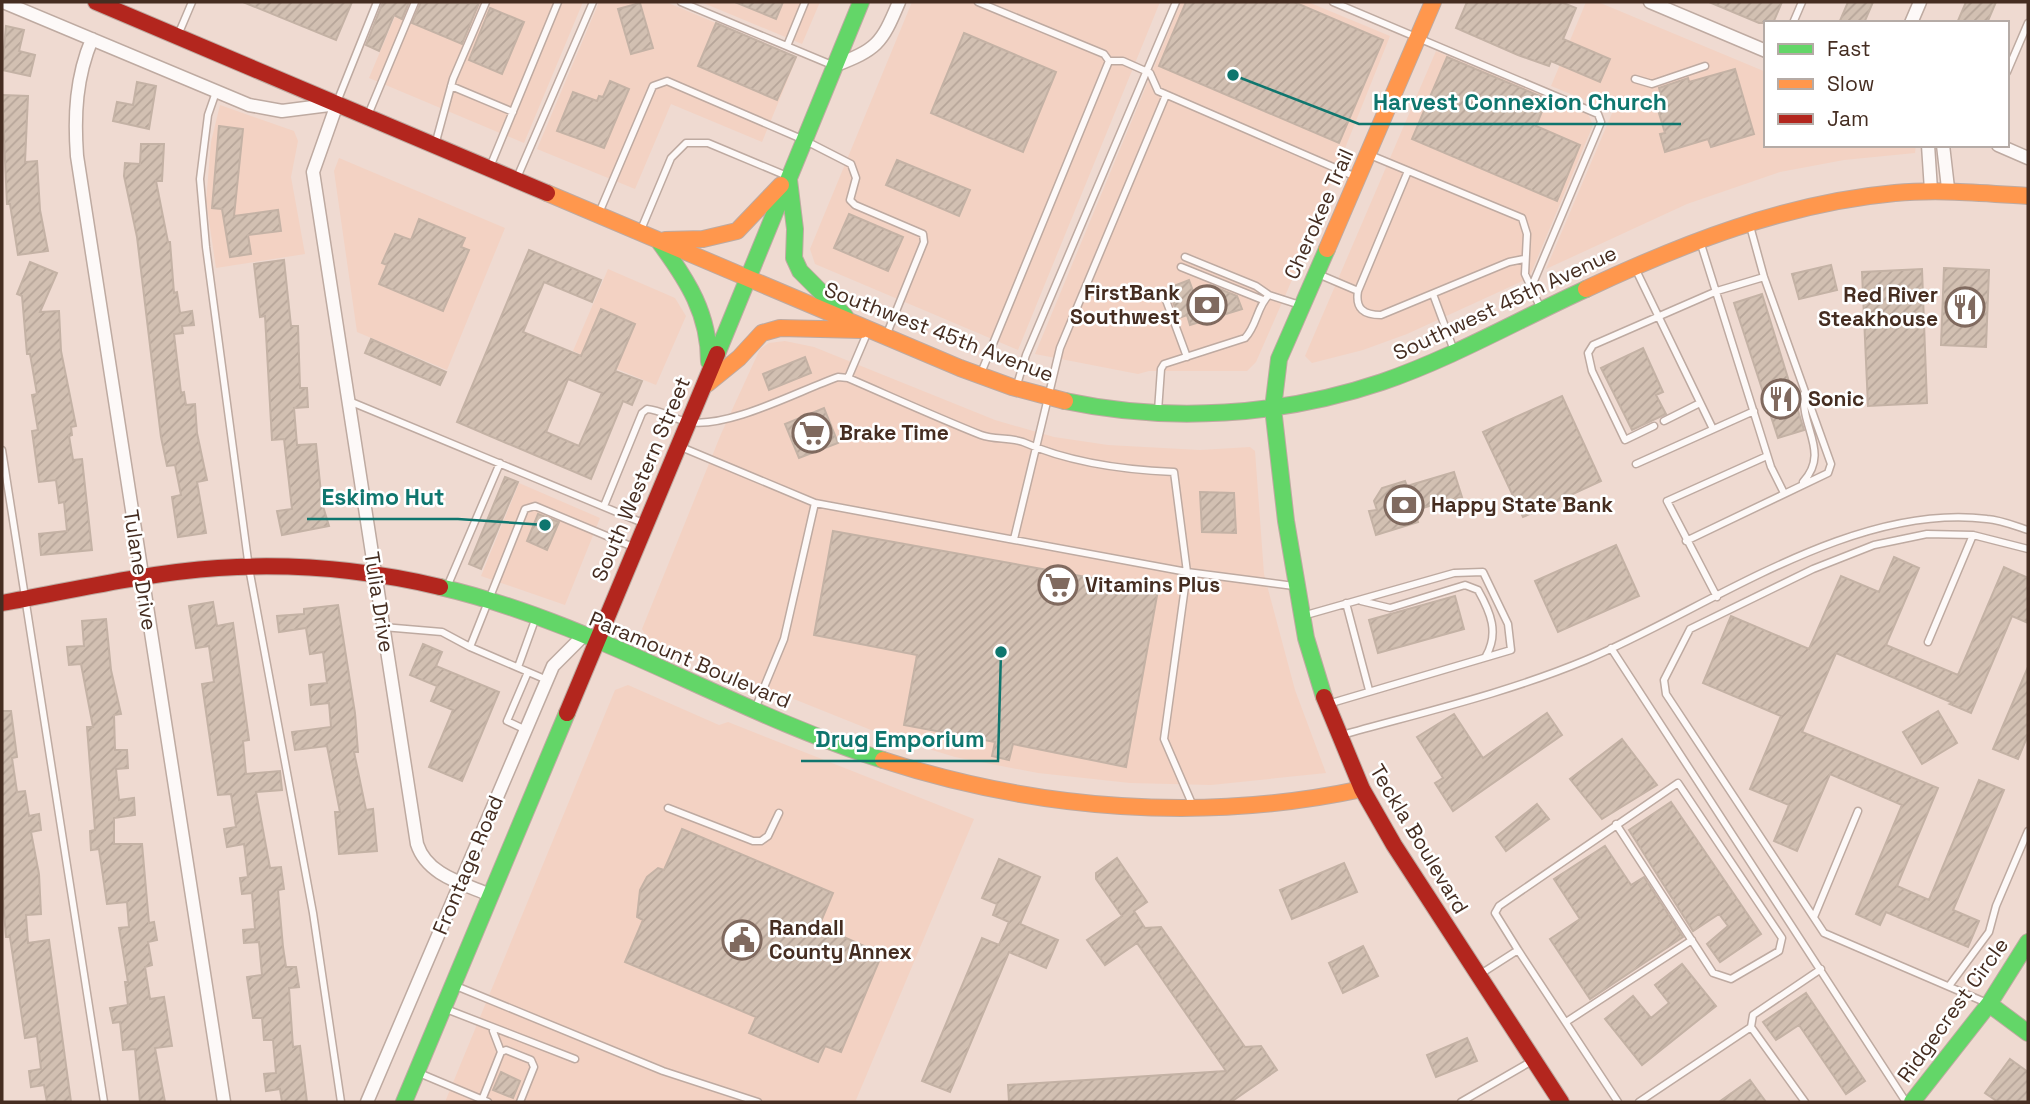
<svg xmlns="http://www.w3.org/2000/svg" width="2030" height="1104" font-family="'Space Grotesk',sans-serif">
<defs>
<pattern id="building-hatch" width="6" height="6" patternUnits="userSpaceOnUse" patternTransform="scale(1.75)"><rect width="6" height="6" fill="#d2c0b2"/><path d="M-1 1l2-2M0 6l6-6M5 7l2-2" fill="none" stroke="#b6a599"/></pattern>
</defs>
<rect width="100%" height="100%" fill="#efdad1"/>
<path fill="#f3d2c3" d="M401,2H583L524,143L369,78Z
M599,2H666L797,57L762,142L671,104L635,189L537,149Z
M701,2H820L802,44Z
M912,2H1160L1018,350L815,264L810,249Z
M1181,2H1308L1390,36L1295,273L1256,362L1247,371H1149L1138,374L1035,354Z
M1586,2H1598L1766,72V145H1916L1915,153L1844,160L1780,172L1687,204L1546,269L1613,111L1551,86Z
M1436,51L1588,114L1593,125L1529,278L1407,334L1363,350L1312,363L1305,356Z
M220,105L294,131L298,141L291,177L305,254L216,268L206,201L211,142Z
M339,158L505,228L447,370L357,332L334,171Z
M608,269L675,298L686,316L656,385L573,351Z
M785,341L814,347L995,420L1054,437L1108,445L1200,450L1250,447L1255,451L1264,574L1295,690L1326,773L1211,785L1130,783L1038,773L955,757L886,736L649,641L642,629L721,434L760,349L769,343Z
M519,483L600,518L565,605L481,576Z
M628,685L719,725L728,722L974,819L856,1100L858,1102H445L615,690Z"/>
<path fill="url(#building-hatch)" stroke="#c4b2a5" stroke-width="2" fill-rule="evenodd" d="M243,2H352L336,40Z
M383,2H409L402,19L394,15L379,51L366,45Z
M421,2L479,3L462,44L412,23Z
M735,2H783L776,19Z
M1186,2H1294L1383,40L1339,143L1159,66Z
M1467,2H1561L1576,8L1563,39L1610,59L1600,82L1551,61L1549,66L1518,55L1456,28Z
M1709,2H1782L1773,23H1759Z
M1848,2H1873L1864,23H1839Z
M1966,2H1996L1987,23H1957Z
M640,3L653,48L631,54L618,9Z
M490,8L524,22L502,74L469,60Z
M716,23L796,57L777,100L698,66Z
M6,26L24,30L19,51L35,55L30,76L2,70Z
M964,33L1056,72L1023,152L931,113Z
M1447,57L1547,99L1536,126L1580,145L1557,201L1412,139Z
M1735,69L1754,134L1711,147L1708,139L1665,152L1660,134L1665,133L1654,97L1661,95L1659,88L1688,78L1689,82Z
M610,81L629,89L604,148L557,131L573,92L597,101L599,96L603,97Z
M137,82L156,86L149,129L113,121L117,102L133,105Z
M2,95L28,96L25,162L37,161L40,210L48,251L18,255L10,204H7Z
M219,126L243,129L234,216L278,210L281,231L248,235L251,254L230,257L222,209L212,208Z
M141,144H164L162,181H156L168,242H170L174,293L177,292L180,313L192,311L194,325L182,326L183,333L174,334L181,393L184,392L186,405L195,404L197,433L207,480L197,482L206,533L178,537L172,497L181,495L175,465L167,466L161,437L137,237L124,176L125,163L140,164Z
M897,160L970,190L959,216L886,185Z
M849,214L903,237L888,271L834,248Z
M419,219L465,238L461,247L469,250L443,311L379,284L387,265L382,263L395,234L411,240Z
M529,250L601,280L592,302L544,282L523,332L581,356L601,309L635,324L615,371L642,381L632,405L623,401L591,479L457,422ZM568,379L602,393L579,446L546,432Z
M284,260L291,326H298L300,388H307L308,407L294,408L297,445L316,444L322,503L329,526L282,535L277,511L292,509L284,439L272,440L265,316L260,317L254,264Z
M30,262L57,273L40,312L59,311L61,351L76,426L71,427L72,435L69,436L73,460L82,459L92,550L41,555L39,534L67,531L64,502L59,503L56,480L39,482L32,431L38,430L32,395L37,394L30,354H27L22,296L17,294Z
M1831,265L1837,290L1799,299L1792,274Z
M1944,268L1989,270L1986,347L1941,345Z
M1922,269L1927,403L1868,406L1862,272Z
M1189,280L1193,291L1210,285L1237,296L1242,309L1190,325L1187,315L1179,318L1173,302L1177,300L1171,287Z
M1762,294L1804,430L1778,438L1734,303Z
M371,339L446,372L440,385L365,353Z
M1643,348L1663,392L1656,395L1666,414L1632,430L1601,368Z
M805,357L811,373L769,390L763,374Z
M1562,396L1601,481L1523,517L1483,432Z
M824,408L838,443L799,458L785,424Z
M1454,472L1462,497L1415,510L1418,522L1376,535L1369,511L1377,510L1374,501L1382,488L1405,481L1407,486Z
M505,477L518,482L481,569L469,564Z
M1200,492L1234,493L1236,533L1202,532Z
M538,514L559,522L547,550L527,541Z
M833,531L1158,590L1126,767L1013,744L1009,760L992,756L995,742L904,725L917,655L814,635Z
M1616,545L1639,596L1558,632L1535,581Z
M1894,557L1919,568L1886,645L1958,675L2004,567L2028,578V623L2012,616L1971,713L1950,704L1953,703L1836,653L1802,732L1938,788L1897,886L1929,900L1979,780L2004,790L1953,910L1979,921L1968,947L1886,912L1880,925L1856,914L1902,805L1830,774L1797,851L1774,841L1789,805L1750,789L1781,716L1703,683L1731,616L1809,649L1841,576L1879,592Z
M1455,596L1464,629L1378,653L1369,620Z
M213,602L217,626L233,623L249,740L243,741L246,774L280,771L282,790L256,792L270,868L281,867L284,889L278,890L283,947L286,967H296L299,987L289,988L293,1047L300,1046L307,1102H282L280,1089L266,1091L264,1074L276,1073L273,1040H264L262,1018H253L247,977L262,975L259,942L244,943L243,930L255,929L252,893L242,894L240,878L248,877L244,844L227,847L224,829L236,827L231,794L218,795L202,684L214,682L209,646L196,648L189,606Z
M338,605L355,713L358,752H354L366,810L373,809L377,851L339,854L335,812H340L327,746L295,750L292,732L331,727L329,703L311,705L309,685L327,683L323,652L310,654L306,628L279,632L277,616L304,614V609Z
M106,619L111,670L121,714L114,715L115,750H127L128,768L116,769L119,800L134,798L135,815L114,818V844H142L149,923L154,922L157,940L148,942L152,965L145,967L150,999L164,997L172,1046L155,1048L165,1102H140L135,1049L123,1050L120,1022L113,1023L110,1008L128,1005L125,982H128L119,928L129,927L127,902L107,904L99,849L91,850L90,831L95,830L87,727H93L81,664L69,665L67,647L84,646L82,621Z
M423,644L442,652L436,666L499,692L462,781L429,767L453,710L431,701L437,686L410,675Z
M2028,667V735L2018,759L1993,749Z
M2,711H11L17,757L12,758L17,792L25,791L29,816L39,814L41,830L31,832L39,874L41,914L26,915L28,943L49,940L71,1102H47L44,1085L31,1087L29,1071L41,1069L37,1036L25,1038L10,937H6L2,888Z
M1938,711L1957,743L1922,764L1903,732Z
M1547,713L1562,735L1453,811L1435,783L1443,778L1417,737L1454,714L1483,758Z
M1622,739L1657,785L1602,819L1570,779Z
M1671,802L1761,934L1720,962L1707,944L1728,926L1719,914L1693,931L1629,830Z
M1537,804L1549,819L1506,851L1496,837Z
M682,829L833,893L819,926L882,954L841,1052L825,1046L818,1062L749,1033L756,1017L625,962L643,920L637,917L640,890L647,877L658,868L664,870Z
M1605,846L1631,885L1644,877L1683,937L1590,999L1550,939L1580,919L1554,879Z
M1117,858L1147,902L1134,911L1145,928L1161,927L1245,1047L1261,1046L1277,1070L1231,1102H1009L1008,1085L1226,1071L1137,943L1105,965L1087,940L1122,916L1096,879V873Z
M999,859L1040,877L1020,924L1058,940L1046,968L1009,952L950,1092L922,1081L982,938L999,945L1009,922L993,915L997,904L982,898Z
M1344,863L1357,892L1292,919L1280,890Z
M1363,946L1378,976L1343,993L1329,963Z
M1682,964L1716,1006L1642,1065L1605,1019L1633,996L1651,1018L1669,1003L1655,985Z
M1806,993L1865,1081L1846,1094L1799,1025L1776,1040L1763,1022Z
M1467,1038L1477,1061L1436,1077L1427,1055Z
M2010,1059L2028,1072V1102H1998L1985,1093Z
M501,1072L520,1081L513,1098L493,1090Z
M1750,1080L1766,1102H1719Z"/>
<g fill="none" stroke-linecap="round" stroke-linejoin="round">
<g stroke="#beaaa1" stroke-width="9">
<path id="lane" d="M681,2L832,65
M978,2L1104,54L1109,61L981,373
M1333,2L1598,114L1601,122L1531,288
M1793,23L1802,2
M178,35L192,2
M787,46L805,2
M1109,61H1123L1150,73L1158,91L1356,177
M2007,72L2028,23
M1635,79L1652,84L1705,66
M451,86L513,112
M216,92L208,115L200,179L206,247L249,568L313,913L341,1102
M337,102L377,2
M368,115L415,2
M435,145L453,79L486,2
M1370,155L1522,218L1527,234L1525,274L1540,307
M490,167L558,2
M1408,171L1358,291C1355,309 1364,315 1381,315L1509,262L1524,259
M516,180L593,2
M599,213L653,86L667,81L804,140L851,164L856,178L850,200L855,205L923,234L924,242L886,336
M640,232L671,158L686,143H708L787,176
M1700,241L1771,467L1784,493
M1185,257L1256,286L1269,295
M1181,267L1263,300
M1635,268L1712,427
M1318,274L1358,291
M1163,292L1187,357
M1433,294L1453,348
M848,378C892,397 936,417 981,435C994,440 1009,437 1023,442C1068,462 1124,470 1174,472L1187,572L1164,739L1193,806
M1016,388L1026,355L1176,2
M349,401L643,523
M1158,411L1161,369L1164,364L1245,338C1257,326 1257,306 1269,295L1300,305
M1664,421L1700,403
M1654,426L1625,440L1592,371L1588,353L1593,345L1717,291L1764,277
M681,447L815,503L784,639L755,709
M2,450L104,1102
M1636,464L1754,411
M1803,482C1830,452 1801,429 1804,394
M815,503L1187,572L1294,586
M604,506L642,413L647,409C662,410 674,420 689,422C730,428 798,391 838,377L848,378L868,331
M1973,535L2028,549
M1014,539L1060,348L1166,95
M1686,541L1828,473L1831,464L1764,277L1750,226
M447,587L500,463
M1717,597L1667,501L1767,456
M1361,601L1390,608L1465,585L1478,590C1491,613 1499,633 1486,656
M1346,603L1369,690
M1306,615L1454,573L1483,572L1508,624L1511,650L1328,704
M383,627L442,632L470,647
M1928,642L1973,535L1927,534L1874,545L1813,569L1690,629L1664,680L1666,694L1824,933L1987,1003
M1611,648L1906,1102
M518,667L535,620
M547,680L470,647L525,509L535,506L633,547
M526,730L507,721L528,672
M1342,735C1424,712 1507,693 1586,660C1707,609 1852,502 1987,519C2001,520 2015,526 2028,530
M668,808L753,841H761L768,836L779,813
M1814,917L1858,811
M1518,950L1495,913L1499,906L1678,783L1782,938L1779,951L1731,979L1713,973L1616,824
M1479,975L1518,950L1618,1102
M456,986L663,1071L758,1102
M1949,986L1989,932L1996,906L2028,831
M446,1009L575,1059
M1566,1022L1692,940
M1751,1027L1753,1015L1821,969
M493,1031L501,1052
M419,1073L488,1102
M482,1100L501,1052L506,1050L531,1060L534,1067L520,1102
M1461,1102L1532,1061
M1639,1102L1751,1027L1805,1102"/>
</g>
<g stroke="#beaaa1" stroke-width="15">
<path id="street" d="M3,2L249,105L282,111L337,104L313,172L417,844C427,875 462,883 490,895
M1650,2L1766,51
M1911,23L1920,2
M92,39C76,77 74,115 77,156L224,1102
M834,66C877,49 881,45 899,2
M1928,145L1931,190
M1943,145L1948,188
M1998,145L2028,158
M367,1102L553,666L582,637"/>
</g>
<g stroke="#beaaa1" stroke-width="18">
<path id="fast" d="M789,180L795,229L794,258L800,271L845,316
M660,243C688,281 709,314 709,362
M717,354L861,2
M1065,401C1169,423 1281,416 1382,382C1452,358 1518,320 1586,289
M440,587C595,623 732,712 883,760
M1324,697L1306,638L1286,521L1273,408L1279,359L1327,249
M1989,1004L2028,1033
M404,1102L567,713
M1912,1102L1989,1004L2028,942"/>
</g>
<g stroke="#beaaa1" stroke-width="18">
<path id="slow" d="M547,193L960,368L1012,387L1065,401
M665,240L703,239L737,231L781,185
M1327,249L1433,2
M1586,289C1684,243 1786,203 1895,193C1939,189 1984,193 2028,196
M707,384L739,358L762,333L780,328L861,330
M883,760C1037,810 1204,823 1362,789"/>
</g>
<g stroke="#beaaa1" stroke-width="18">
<path id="jam" d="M96,2L547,193
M2,603C74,590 145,573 218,568C292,563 368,570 440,587
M1324,697L1362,789L1394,845L1561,1102
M567,713L717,354"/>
</g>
<use href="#lane" stroke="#fdf9f8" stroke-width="6"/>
<use href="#street" stroke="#fdf9f8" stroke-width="12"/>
<use href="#fast" stroke="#63d668" stroke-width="16"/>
<use href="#slow" stroke="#ff974d" stroke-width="16"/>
<use href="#jam" stroke="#b3261e" stroke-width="16"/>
</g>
<defs>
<g id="bank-ring" transform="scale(2.0125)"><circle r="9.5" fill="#fff" stroke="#806a5f" stroke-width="1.5"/><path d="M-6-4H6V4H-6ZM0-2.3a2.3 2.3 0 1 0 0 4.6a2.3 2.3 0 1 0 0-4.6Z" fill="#806a5f"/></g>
<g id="restaurant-ring" transform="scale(2.0125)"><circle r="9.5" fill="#fff" stroke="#806a5f" stroke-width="1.5"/><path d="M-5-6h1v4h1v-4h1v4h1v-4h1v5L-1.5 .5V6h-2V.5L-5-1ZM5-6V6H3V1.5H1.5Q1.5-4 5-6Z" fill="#806a5f"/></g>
<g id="supermarket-ring" transform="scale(2.0125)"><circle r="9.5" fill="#fff" stroke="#806a5f" stroke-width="1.5"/><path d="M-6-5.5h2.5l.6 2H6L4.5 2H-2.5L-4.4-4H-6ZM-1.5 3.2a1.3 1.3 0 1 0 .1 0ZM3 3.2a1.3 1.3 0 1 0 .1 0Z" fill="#806a5f"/></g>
<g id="civic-ring" transform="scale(2.0125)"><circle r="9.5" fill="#fff" stroke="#806a5f" stroke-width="1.5"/><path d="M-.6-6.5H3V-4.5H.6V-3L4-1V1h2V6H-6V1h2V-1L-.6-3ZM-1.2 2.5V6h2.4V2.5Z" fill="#806a5f"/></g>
</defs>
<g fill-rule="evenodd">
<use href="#bank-ring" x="1207" y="305"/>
<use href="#restaurant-ring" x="1965" y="307"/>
<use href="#restaurant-ring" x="1781" y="399"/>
<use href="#supermarket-ring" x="812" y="433"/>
<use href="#bank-ring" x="1404" y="505"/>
<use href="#supermarket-ring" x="1058" y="585"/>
<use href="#civic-ring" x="742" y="940"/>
</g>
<g text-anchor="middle" stroke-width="5" stroke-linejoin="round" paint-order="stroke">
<g font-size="21" fill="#452d21" stroke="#fff">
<text transform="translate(1319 214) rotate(-66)" y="7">Cherokee Trail</text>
<text transform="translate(1505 303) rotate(-25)" y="7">Southwest 45th Avenue</text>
<text transform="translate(939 332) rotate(21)" y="7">Southwest 45th Avenue</text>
<text transform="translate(641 479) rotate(-67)" y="7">South Western Street</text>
<text transform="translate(140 570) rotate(81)" y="7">Tulane Drive</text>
<text transform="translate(379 602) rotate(81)" y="7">Tulia Drive</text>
<text transform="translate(690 660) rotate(23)" y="7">Paramount Boulevard</text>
<text transform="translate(1419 839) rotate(59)" y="7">Teckla Boulevard</text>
<text transform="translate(468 865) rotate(-67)" y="7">Frontage Road</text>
<text transform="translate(1953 1010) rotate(-54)" y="7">Ridgecrest Circle</text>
</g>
<g font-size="21" font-weight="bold" fill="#452d21" stroke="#fff" text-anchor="start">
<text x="1180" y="300" text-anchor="end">FirstBank<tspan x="1180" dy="24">Southwest</tspan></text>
<text x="1938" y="302" text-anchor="end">Red River<tspan x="1938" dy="24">Steakhouse</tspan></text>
<text x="1808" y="406">Sonic</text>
<text x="839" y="440">Brake Time</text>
<text x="1431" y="512">Happy State Bank</text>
<text x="1085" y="592">Vitamins Plus</text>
<text x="769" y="935">Randall<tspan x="769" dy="24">County Annex</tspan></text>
</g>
</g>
<path fill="none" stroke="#0f766e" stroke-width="2.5" d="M1233 75L1359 124H1681M545 525L458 519H307M1001 652L998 761H801"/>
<g fill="#0f766e" stroke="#fff" stroke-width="2.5">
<circle cx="1233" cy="75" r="7"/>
<circle cx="545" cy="525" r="7"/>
<circle cx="1001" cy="652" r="7"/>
</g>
<g font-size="23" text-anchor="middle" font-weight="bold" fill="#0f766e" stroke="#fff" stroke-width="5" stroke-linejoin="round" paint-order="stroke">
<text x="1520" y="110">Harvest Connexion Church</text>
<text x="383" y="505">Eskimo Hut</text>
<text x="900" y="747">Drug Emporium</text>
</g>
<rect width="2030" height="1104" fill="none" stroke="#452d21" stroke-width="7"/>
<rect x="1764" y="21" width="245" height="126" fill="#ffffff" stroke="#b5aba6" stroke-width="2"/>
<rect x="1778" y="44" width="35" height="10" fill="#63d668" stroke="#b5aba6" stroke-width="2"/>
<text x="1827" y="56" font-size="21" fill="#452d21">Fast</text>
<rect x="1778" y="79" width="35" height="10" fill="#ff974d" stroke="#b5aba6" stroke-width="2"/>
<text x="1827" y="91" font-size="21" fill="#452d21">Slow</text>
<rect x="1778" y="114" width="35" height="10" fill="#b3261e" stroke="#b5aba6" stroke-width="2"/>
<text x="1827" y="126" font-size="21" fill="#452d21">Jam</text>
</svg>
